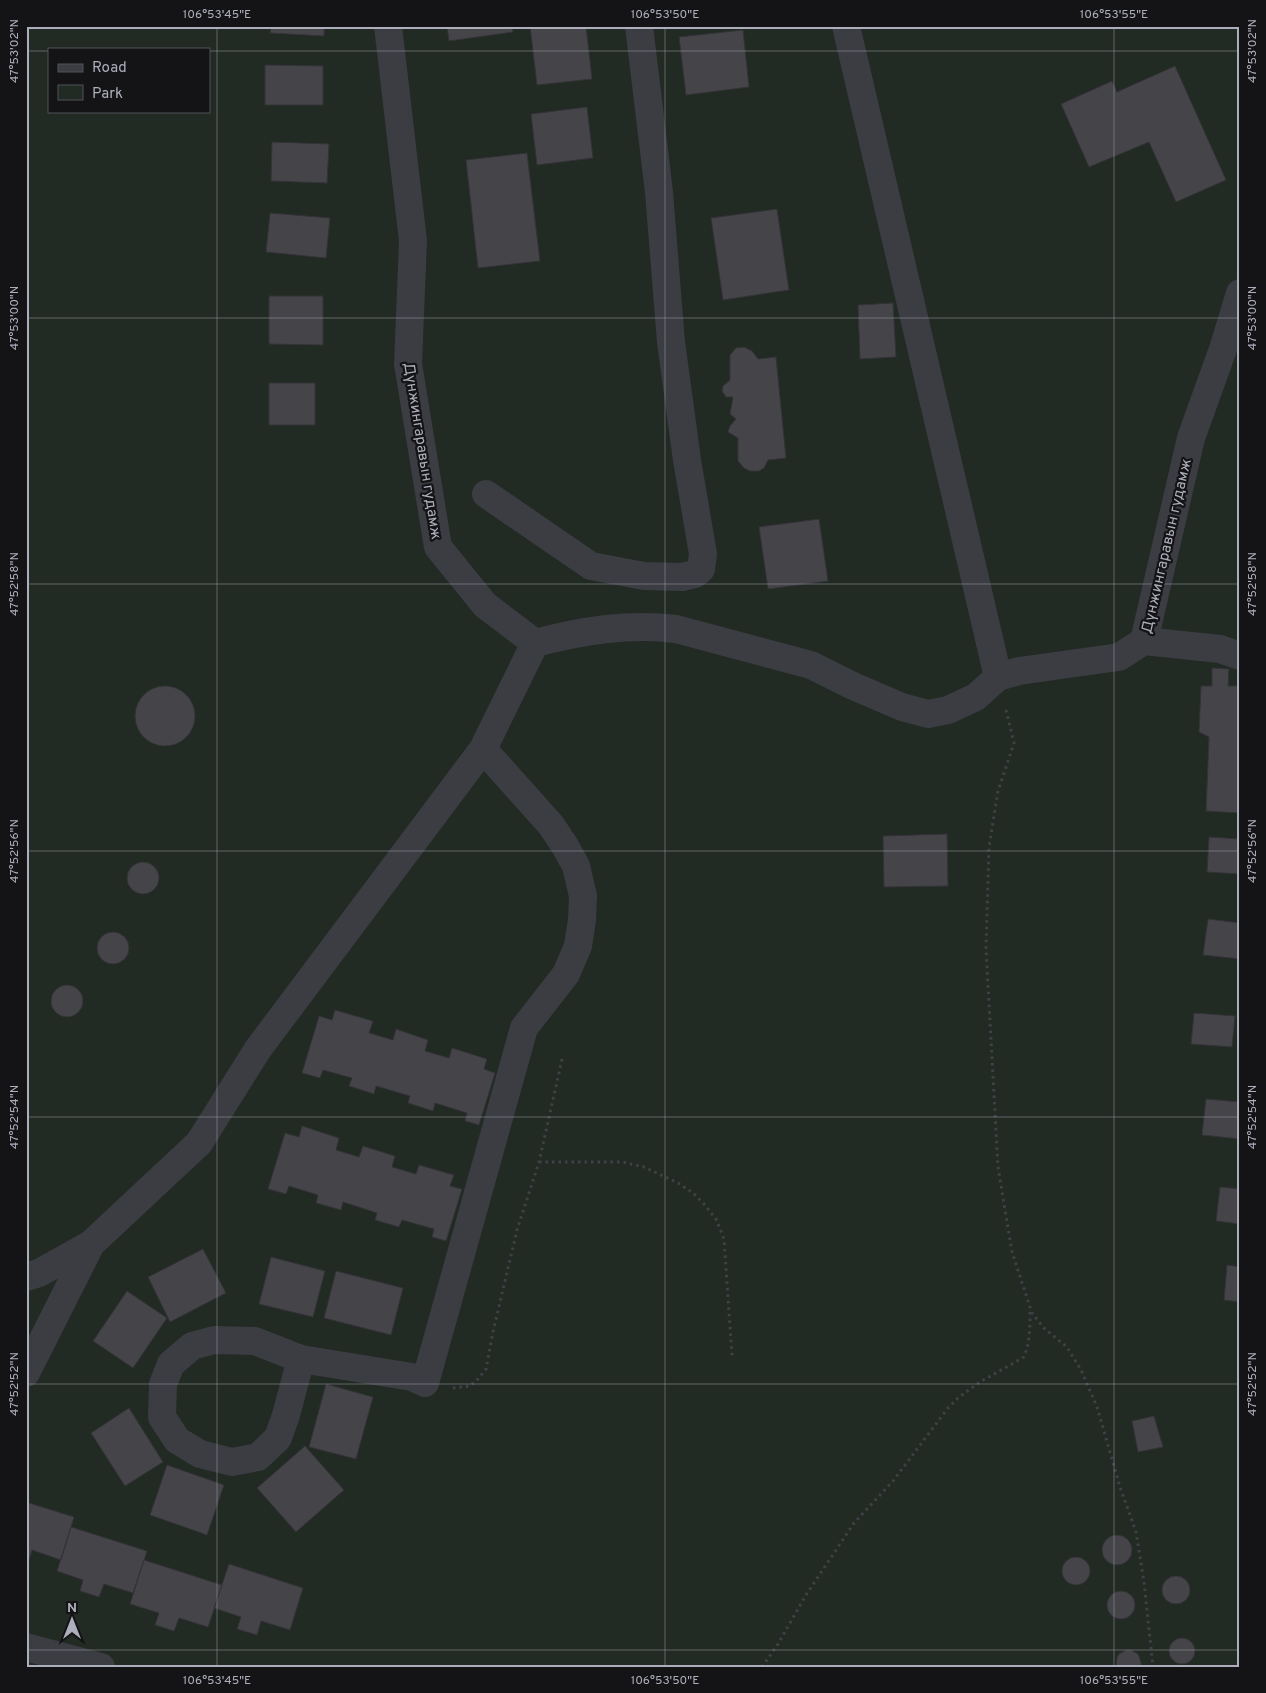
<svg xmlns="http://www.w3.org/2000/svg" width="1266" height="1693" font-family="Overpass,sans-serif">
<rect width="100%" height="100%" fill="#19191c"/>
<path fill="#212a23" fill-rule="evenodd" d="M26,26H1240V1667H26ZM49,49H209V111H49Z"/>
<path fill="#444449" stroke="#343338" d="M271,26H324V36L270,33Z
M447,26H512L513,32L449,41Z
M530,26H586L592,79L537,85Z
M743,30L749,87L686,95L679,37Z
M265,65L323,66V105H265Z
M1175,66L1226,180L1176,202L1149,142L1089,167L1061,104L1112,81L1117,92Z
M587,107L593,158L537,165L531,114Z
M272,142L329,144L327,183L271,181Z
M527,153L540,261L478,268L466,160Z
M777,209L789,290L723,300L711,218Z
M270,213L330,218L326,258L266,252Z
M269,296H323V345L269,344Z
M893,303L896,357L860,359L858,305Z
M744,347L752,351L758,359L776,357L786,458L768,460L764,468L759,471H750L744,468L738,461V438L728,432L730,426L736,419L730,414L733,397H726L722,391L723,386L730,380V355L736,348Z
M269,383H315V425H269Z
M819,519L828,581L768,589L759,527Z
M1212,668L1229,669L1228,686H1240V813L1206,811L1209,737L1199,732L1201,686H1212Z
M135 716a30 30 0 1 1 60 0a30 30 0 1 1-60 0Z
M947,834L948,886L884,887L883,836Z
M1209,837L1240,839V874L1207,872Z
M127 878a16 16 0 1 1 32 0a16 16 0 1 1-32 0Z
M1208,919L1240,923V959L1203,955Z
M97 948a16 16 0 1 1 32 0a16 16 0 1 1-32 0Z
M51 1001a16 16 0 1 1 32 0a16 16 0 1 1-32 0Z
M335,1010L373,1021L369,1033L393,1040L396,1029L428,1040L425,1051L449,1058L452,1048L487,1059L484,1069L495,1073L479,1125L465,1121L467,1113L435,1103L433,1111L408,1103L410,1096L376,1086L374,1094L349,1086L352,1078L323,1070L320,1078L302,1073L319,1016L332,1020Z
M1194,1013L1235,1016L1232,1047L1191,1044Z
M1206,1099L1240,1102V1139L1202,1135Z
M302,1126L339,1138L336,1150L359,1157L363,1146L395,1156L392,1167L416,1174L419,1165L454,1175L450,1186L462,1189L446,1241L432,1237L434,1229L402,1220L399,1227L375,1220L377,1213L343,1202L341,1210L316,1203L318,1195L289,1186L286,1194L268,1189L285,1133L299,1137Z
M1220,1187L1240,1189V1224L1216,1221Z
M203,1249L226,1293L170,1322L148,1277Z
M271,1257L325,1271L313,1317L259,1304Z
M1227,1265L1240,1267V1302L1224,1300Z
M336,1271L403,1288L391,1335L324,1318Z
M127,1291L167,1318L133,1368L93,1341Z
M326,1384L373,1397L356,1459L309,1447Z
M129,1408L163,1462L125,1486L91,1433Z
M1154,1416L1163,1447L1138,1452L1132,1421Z
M305,1446L344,1490L296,1532L257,1488Z
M167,1465L224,1485L207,1535L150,1515Z
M26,1502L74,1517L61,1560L32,1550L28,1564L26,1563Z
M71,1527L147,1551L133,1593L104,1584L99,1597L80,1591L83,1580L57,1571Z
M1102 1550a15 15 0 1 1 30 0a15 15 0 1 1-30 0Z
M1062 1571a14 14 0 1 1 28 0a14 14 0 1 1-28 0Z
M144,1560L222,1585L208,1627L179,1618L174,1631L155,1625L159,1613L130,1604Z
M229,1564L303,1588L290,1630L261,1621L257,1635L237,1629L241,1617L214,1608Z
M1162 1590a14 14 0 1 1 28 0a14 14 0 1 1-28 0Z
M1107 1605a14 14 0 1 1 28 0a14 14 0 1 1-28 0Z
M1169 1651a13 13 0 1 1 26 0a13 13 0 1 1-26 0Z
M1126,1650H1131L1138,1654L1141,1662V1667H1116L1117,1658L1119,1654Z"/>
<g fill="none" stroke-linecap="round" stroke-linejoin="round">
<path stroke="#404148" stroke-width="3" stroke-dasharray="2.5 4" stroke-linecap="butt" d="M1006,710L1014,743L998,791L989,847L986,949L998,1167L1005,1210L1012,1252L1032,1313L1044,1328L1067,1347L1081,1370L1097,1407L1120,1487L1136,1532L1144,1582L1153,1667
M539,1162H623L644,1167L678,1183L693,1193L704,1204L716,1219L724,1239L732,1356
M453,1388L470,1386L478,1379L486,1369L493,1332L517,1230L539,1162L563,1055
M762,1667L778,1644L806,1595L854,1523L893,1481L948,1408L958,1398L980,1382L1024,1357C1030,1342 1030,1328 1030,1312"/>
<path stroke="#3c3c43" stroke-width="28" d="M388,26L413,241L408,364L438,547L485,605L535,643C581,631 628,623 676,629L811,665L853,686L902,707L928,714L948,710L976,697L998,677L1019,671L1119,657L1144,641L1191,438L1223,349L1240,293
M846,26L998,677
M486,494L591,566L644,576L682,577L695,574L701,569L703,554L687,460L671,342L659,192L639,26
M1144,641L1220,649L1240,656
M26,1277L39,1273L91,1244
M301,1359L286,1415L278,1438L258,1457L232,1462L200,1454L177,1440L162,1417L163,1384L171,1364L192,1346L214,1340L255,1341L301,1359L412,1377L425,1383L524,1028L566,974L578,946L582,920L583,896L576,866L565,846L551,825L483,749
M26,1373L91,1244L199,1143L258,1049L483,749L535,643
M26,1647L101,1667"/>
</g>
<path fill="none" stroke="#acafbb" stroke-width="1" stroke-opacity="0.45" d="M217,26V1667M665,26V1667M1114,26V1667M26,51H49M209,51H1240M26,318H1240M26,584H1240M26,851H1240M26,1117H1240M26,1384H1240M26,1650H1240"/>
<g text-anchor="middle" stroke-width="4.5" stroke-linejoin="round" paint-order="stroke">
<g font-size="15" fill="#acafbb" stroke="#141417">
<text transform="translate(423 451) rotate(81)" y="5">Дүнжингаравын гудамж</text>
<text transform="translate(1166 546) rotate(-77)" y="5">Дүнжингаравын гудамж</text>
</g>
</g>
<rect width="1266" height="1693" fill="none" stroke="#141417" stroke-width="55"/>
<rect x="48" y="48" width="162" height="65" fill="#141417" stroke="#515259"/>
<rect x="58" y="64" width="25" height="8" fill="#3c3c43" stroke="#515259"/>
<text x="92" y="72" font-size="15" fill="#acafbb">Road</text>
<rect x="58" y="85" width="25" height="15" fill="#212a23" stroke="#515259"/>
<text x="92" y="98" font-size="15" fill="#acafbb">Park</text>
<g transform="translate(72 1620)" stroke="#141417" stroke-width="4" paint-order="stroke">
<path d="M0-4L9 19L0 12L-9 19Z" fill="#acafbb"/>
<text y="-8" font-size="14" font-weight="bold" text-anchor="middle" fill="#acafbb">N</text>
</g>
<rect x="28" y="28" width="1210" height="1638" fill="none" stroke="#acafbb" stroke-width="2"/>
<g font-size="12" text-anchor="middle" fill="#acafbb">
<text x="217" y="18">106°53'45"E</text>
<text x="665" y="18">106°53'50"E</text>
<text x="1114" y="18">106°53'55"E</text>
<text transform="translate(14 51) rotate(-90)" y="4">47°53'02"N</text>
<text transform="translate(1252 51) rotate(-90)" y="4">47°53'02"N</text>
<text transform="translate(14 318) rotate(-90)" y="4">47°53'00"N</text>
<text transform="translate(1252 318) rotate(-90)" y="4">47°53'00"N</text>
<text transform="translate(14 584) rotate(-90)" y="4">47°52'58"N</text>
<text transform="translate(1252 584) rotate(-90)" y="4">47°52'58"N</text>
<text transform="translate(14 851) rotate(-90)" y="4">47°52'56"N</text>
<text transform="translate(1252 851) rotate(-90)" y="4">47°52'56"N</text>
<text transform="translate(14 1117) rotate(-90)" y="4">47°52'54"N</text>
<text transform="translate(1252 1117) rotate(-90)" y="4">47°52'54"N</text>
<text transform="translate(14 1384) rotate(-90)" y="4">47°52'52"N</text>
<text transform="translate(1252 1384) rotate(-90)" y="4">47°52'52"N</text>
<text x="217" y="1684">106°53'45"E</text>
<text x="665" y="1684">106°53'50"E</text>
<text x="1114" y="1684">106°53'55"E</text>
</g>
</svg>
